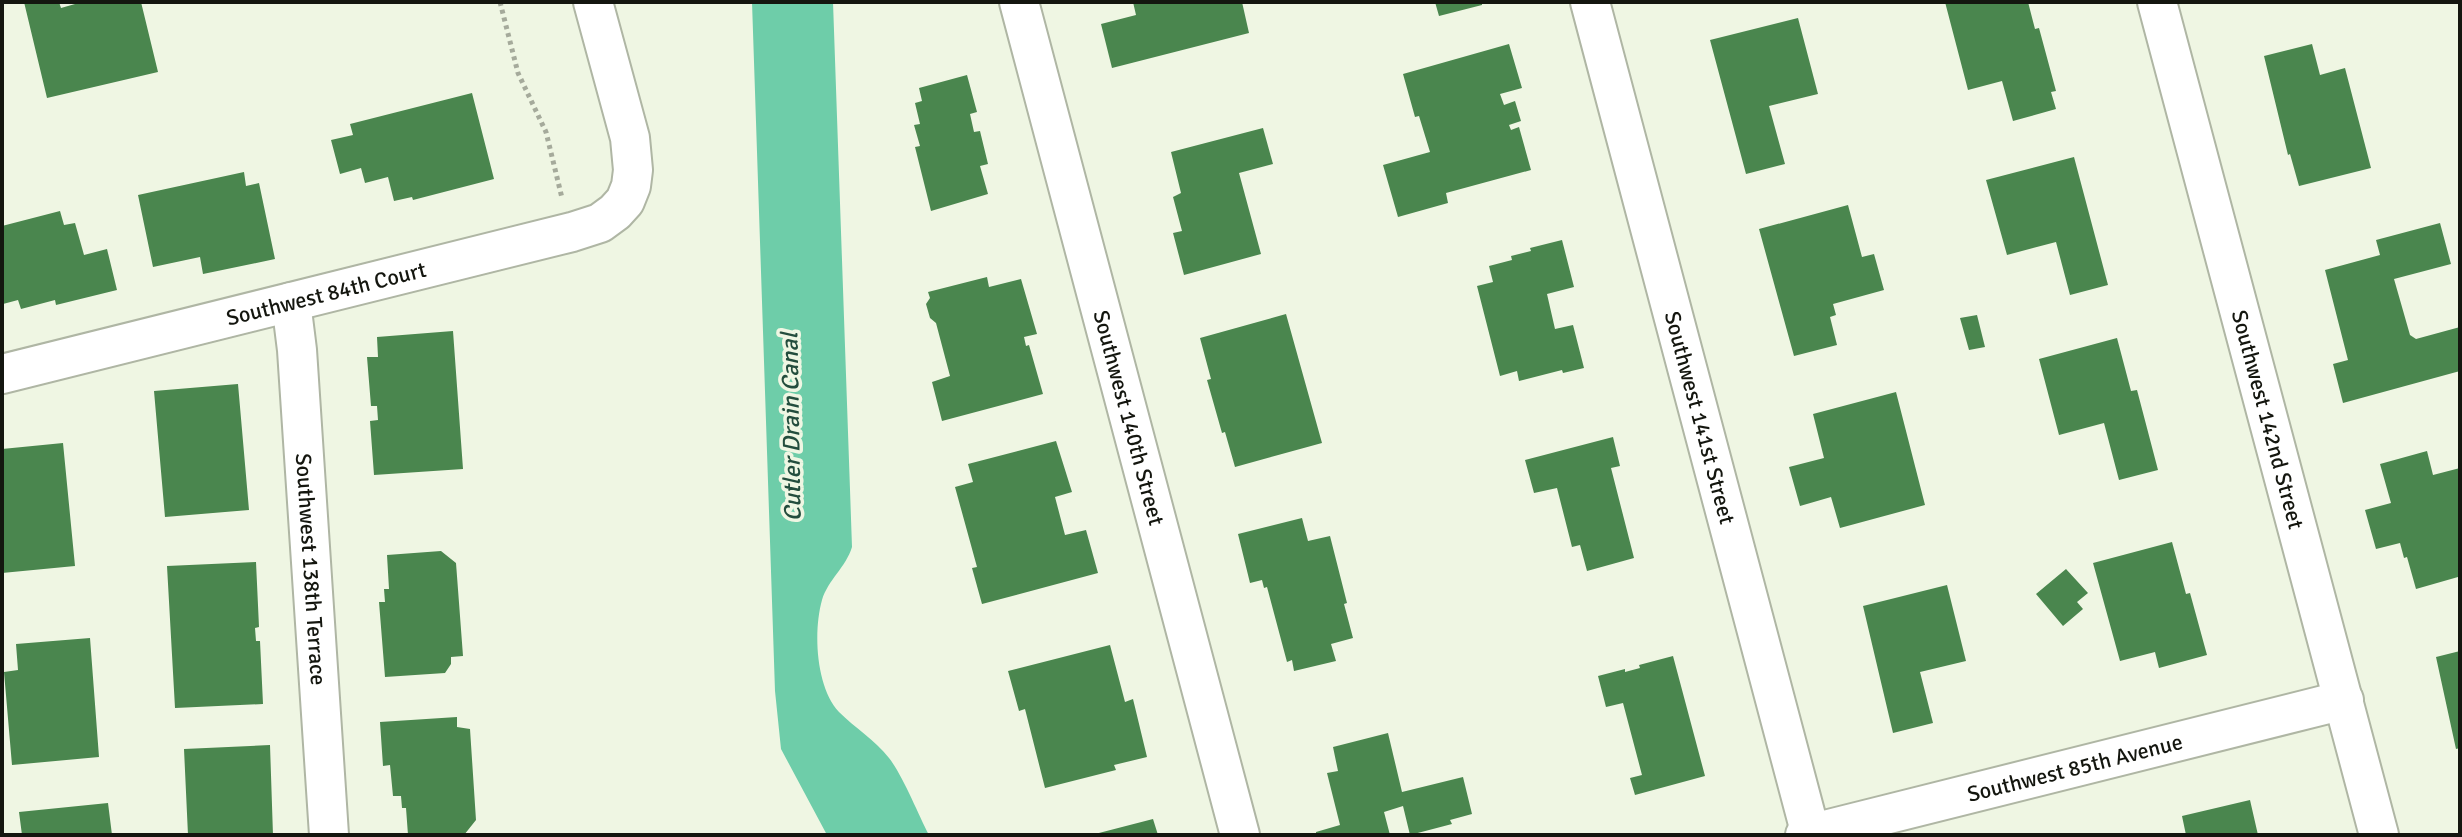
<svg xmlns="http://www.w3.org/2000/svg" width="2462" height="837" font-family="Signika,sans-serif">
<rect width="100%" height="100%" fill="#eff6e3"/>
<path fill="#6ecda9" d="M752,2H833L852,547C846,567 828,580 822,600C813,632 816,687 839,712C855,728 875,740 889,758C903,776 918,814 929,835H827L781,749L775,691Z"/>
<path fill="#4a864e" d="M24,2H59L61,8L82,2H141L158,72L47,98Z
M1133,2H1242L1249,33L1112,68L1101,24L1136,15Z
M1435,2H1482V5L1439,16Z
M1945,2H2028L2035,29L2039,28L2056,91L2051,92L2056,109L2013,121L2002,81L1968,90Z
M1798,18L1818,94L1769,106L1785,164L1746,174L1710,40Z
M1509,44L1522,88L1500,94L1504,105L1515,101L1521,121L1509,125L1511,130L1519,127L1531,170L1446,193L1448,203L1398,217L1383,165L1430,152L1419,116L1415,117L1403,74Z
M2312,44L2320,75L2345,68L2371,168L2299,186L2290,154L2288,155L2264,56Z
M967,75L977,112L970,114L974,132L980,131L988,164L980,166L988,194L931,211L915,147L920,146L914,125L920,124L915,103L922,101L919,88Z
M472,93L494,179L413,200L412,197L394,201L388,177L365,183L361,168L340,174L331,140L353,135L350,124Z
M1263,128L1273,164L1239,173L1261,254L1184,275L1173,233L1182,231L1173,197L1181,193L1171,152Z
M2074,157L2108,285L2070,295L2056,242L2007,255L1986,180Z
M244,172L246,186L259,183L275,259L203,274L200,257L153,267L138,195Z
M1848,205L1862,257L1874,254L1884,290L1833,304L1836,315L1830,317L1837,345L1794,356L1759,229Z
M60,211L64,225L75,223L84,255L107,249L117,290L56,305L55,300L21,309L18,300L3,304L2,226Z
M2440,223L2451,264L2394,279L2410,335L2416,339L2460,327V371L2343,403L2333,364L2348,360L2325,270L2380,255L2376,240Z
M1562,240L1574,287L1547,294L1555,329L1573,325L1584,368L1563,373L1562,370L1519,381L1517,371L1500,376L1477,286L1493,282L1489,266L1512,260L1511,256L1531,251L1530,248Z
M987,277L989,287L1021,279L1037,334L1024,337L1026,346L1029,345L1043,394L942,421L932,382L950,376L936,323L930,318L926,304L930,298L928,292Z
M1286,314L1322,443L1235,467L1225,432L1222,433L1207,380L1211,379L1200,338Z
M1977,315L1985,347L1969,350L1960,318Z
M453,331L463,469L374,475L370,421L378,420L377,406H371L367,357H378L377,337Z
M2117,338L2131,391L2137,390L2158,470L2119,480L2104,423L2059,435L2039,359Z
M238,384L249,510L165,517L154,391Z
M1896,392L1925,505L1840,528L1831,497L1800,506L1789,467L1824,458L1813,414Z
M1613,437L1620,466L1611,468L1634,558L1587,571L1580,545L1572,547L1557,488L1534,493L1525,460Z
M1056,441L1072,492L1055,497L1065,535L1086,530L1098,573L982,604L972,568L977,567L955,487L973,482L968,464Z
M63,443L75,566L2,573V449Z
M2427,451L2433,475L2460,468V583L2458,577L2416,589L2407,557L2404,558L2400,543L2376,549L2365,510L2391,503L2380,464Z
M1302,518L1308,541L1330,536L1347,603L1344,604L1353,638L1331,644L1336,661L1294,671L1292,660L1287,662L1267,587L1264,588L1262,580L1250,583L1238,534Z
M2172,542L2186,594L2190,593L2207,655L2159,668L2155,652L2120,661L2093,563Z
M441,551L456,563L463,656L451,657V664L445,673L385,677L379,602H385L384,589H389L387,555Z
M256,562L259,627L255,628L256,641H260L263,704L175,708L167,566Z
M2066,569L2088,593L2077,602L2083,609L2063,626L2036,594Z
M1947,585L1966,661L1920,672L1933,723L1893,733L1863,606Z
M90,638L99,757L12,765L4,672L18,670L16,644Z
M1110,645L1125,702L1133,699L1147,757L1114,765L1116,770L1045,788L1025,709L1019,711L1008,671Z
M2460,651V748L2456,749L2436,657Z
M1673,656L1705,776L1635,795L1630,778L1642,775L1623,703L1606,707L1598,676L1625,669V672L1640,668L1639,665Z
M457,717V727L470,729L476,820L464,835H408L406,808H402L401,796H393L390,765L383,766L380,722Z
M1388,733L1402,792L1463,777L1472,814L1450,820L1452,824L1410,835L1403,806L1384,812L1390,835H1316V832L1340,825L1327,773L1338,771L1333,747Z
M270,745L273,835H188L184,749Z
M2250,800L2258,835H2186L2182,816Z
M108,803L112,835H22L19,812Z
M1153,819L1158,835H1095V834Z"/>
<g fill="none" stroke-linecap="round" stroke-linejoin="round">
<g stroke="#afb6a4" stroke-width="42">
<g id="minor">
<path id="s1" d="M1019,2L1240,835"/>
<path id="s2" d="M1590,2L1811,835"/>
<path id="s3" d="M2157,2L2379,835"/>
<path id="s4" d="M291,302L297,350L329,835"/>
<path id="s5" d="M2,374L572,232L600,223L615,212L625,201L631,186L633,170L630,138L593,2"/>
<path id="s6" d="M1805,835L2344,700"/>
</g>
</g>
<path stroke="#a5aa9b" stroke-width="5" stroke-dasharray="4 4" stroke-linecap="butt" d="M500,2L518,73L546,132L562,198"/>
<use href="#minor" stroke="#fff" stroke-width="38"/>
</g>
<g text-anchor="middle" stroke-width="7" stroke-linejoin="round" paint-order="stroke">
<g font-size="22" fill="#14160f" stroke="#eff6e3">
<text dy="8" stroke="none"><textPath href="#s5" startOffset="334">Southwest 84th Court</textPath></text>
<text dy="8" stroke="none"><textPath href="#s1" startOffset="430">Southwest 140th Street</textPath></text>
<text dy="8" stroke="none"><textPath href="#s2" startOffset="430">Southwest 141st Street</textPath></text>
<text dy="8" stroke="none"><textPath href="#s3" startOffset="432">Southwest 142nd Street</textPath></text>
<text dy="8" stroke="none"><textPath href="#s4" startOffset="268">Southwest 138th Terrace</textPath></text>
<text dy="8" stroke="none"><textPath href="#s6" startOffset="278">Southwest 85th Avenue</textPath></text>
</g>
<g font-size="24" font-style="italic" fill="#234d3d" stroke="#eff6e3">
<text transform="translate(791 427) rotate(-91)" y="8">Cutler Drain Canal</text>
</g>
</g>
<rect width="2462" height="837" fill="none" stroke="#14160f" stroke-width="8"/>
</svg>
